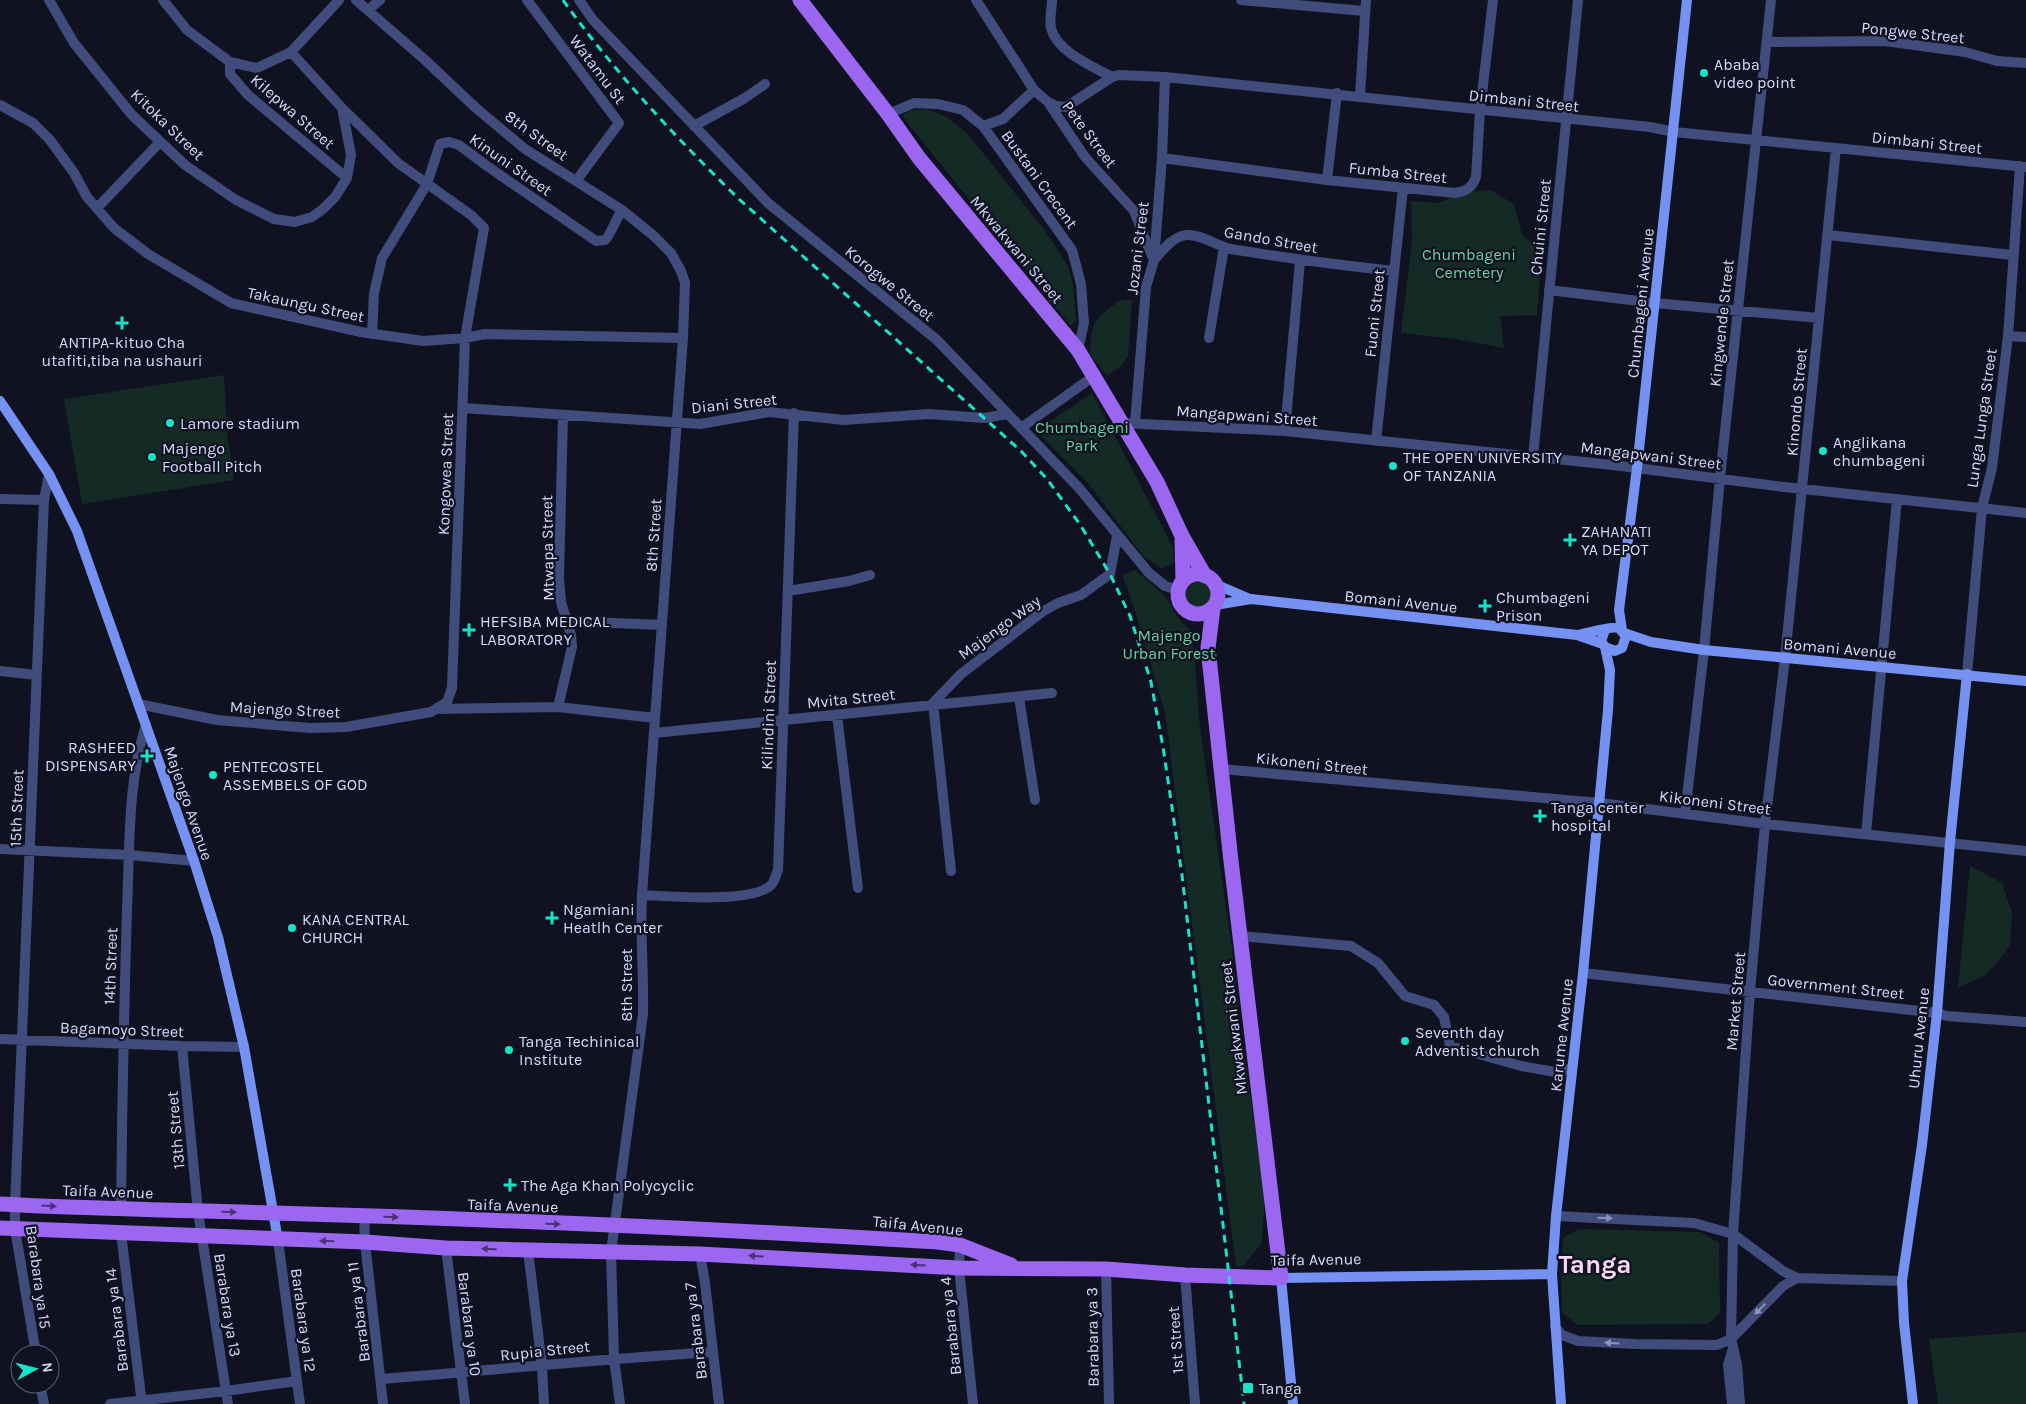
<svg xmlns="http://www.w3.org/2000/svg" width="2026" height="1404" font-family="Karla,sans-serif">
<rect width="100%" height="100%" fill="#101222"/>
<path fill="#142b25" d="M926,109L945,116L967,133L1046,232L1068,266L1073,285L1076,320L1071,326L902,116L909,111Z
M1490,190L1514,204L1522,235L1542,253L1537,315L1500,316L1504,348L1456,339L1401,333L1412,241L1411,201L1439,203L1464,192Z
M1120,300H1132L1128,357L1119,368L1107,375L1090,355C1091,321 1095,319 1120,300Z
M224,375L227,433L234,480L82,504L64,399Z
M1092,393L1173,547L1174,563L1162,569L1143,556L1088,483L1036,431Z
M1135,570L1166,597L1178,618L1191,631L1195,659L1199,720L1232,949L1241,1036L1265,1192L1262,1243L1242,1267L1236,1266L1165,712L1132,601L1122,575Z
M1186 595a13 13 0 1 1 26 0a13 13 0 1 1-26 0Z
M1970,866L2002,883L2012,912L2010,945L1996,964L1984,976L1958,987Z
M1579,1229L1701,1232L1719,1243L1720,1313L1708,1324L1577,1325L1562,1312L1561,1274L1563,1238Z
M2026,1332V1404H1938L1929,1339Z"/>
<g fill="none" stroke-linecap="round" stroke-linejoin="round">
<path stroke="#404d7c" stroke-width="10" d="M49,0L74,43L132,115L185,165L236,200L274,219L295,222L312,217L323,209L335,197L347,178L351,155L342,108L291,52
M163,0L187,30L230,62L257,68L291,52L339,0
M356,0L424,59L476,108L525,149L622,210L654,236L671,253L681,271L685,283L683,338L642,895C640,935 644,974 643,1014L611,1252L614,1358L620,1404
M527,0L619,123L576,181
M579,0L593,20L768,203L937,340L1079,488L1149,573L1165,586L1178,590
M976,0L1034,90L1048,102L1056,106L1066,107L1112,77L1119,75L1165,77L1650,127L1674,132L2026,167
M1052,0C1052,8 1049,20 1051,28C1057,52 1092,66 1112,77
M1241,0L1364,11
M368,10L380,0
M1767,42L1885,41L1965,52L1997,61L2026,63
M230,62V74L248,95L347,178
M1360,96L1366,0
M1048,102L1085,157L1134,211L1152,256
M0,105L33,123L50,140L74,173L87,197L114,228L148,254L231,303L361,332L423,341L465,338L485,334L683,338
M888,114L914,103L938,104L963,110L983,126L1072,250L1081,284L1084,323L1078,350
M694,126L745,98L765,84
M983,126L1003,119L1034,90
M1162,158L1327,180L1455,193C1466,191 1472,188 1476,177L1480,111L1493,0
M1327,180L1337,93
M97,208L160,142
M1828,235L2012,255
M1154,260C1162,251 1173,236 1187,235C1201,234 1217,246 1231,249C1285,258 1339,265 1394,271
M1549,290L1655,303L1819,318
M372,334L374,293L382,258L427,184L440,144L449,142L459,145L487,166L596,241C599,240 602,241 605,240C609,238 618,215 622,210
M2008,336L2026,337
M1209,338L1224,247
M463,408L700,424L769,412L844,420L929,414L984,418L1008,414
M1121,423L1285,431L1613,465L1784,487L2026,513
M1135,423L1146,287L1154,260L1162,158L1165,77
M1021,428L1094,376
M1285,431L1300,261
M1376,441L1403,188
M1533,457L1578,0
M0,499L44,500
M788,591L849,581L870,575
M566,621L662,625
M0,671L36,675
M1967,674L1982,508L1992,468L2008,336L2020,166
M1019,697L1035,800
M138,704L217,720L310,728L346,727L431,712L447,702L452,688L465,338L484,228L471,215L398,163L342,108
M558,707L572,647L571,635L561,602L559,578L563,415
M436,709L558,707L655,718
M837,715L858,888
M654,733L1052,693
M1221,769L1600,803L1765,824L2026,851
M1685,814L1704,650L1720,478L1771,0
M1866,834L1897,499
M0,849L129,855L194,861
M951,871L933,703L961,674L1042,612L1058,603L1081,595L1110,574L1117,536
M642,895C667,896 756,904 772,884C775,880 776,874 778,870L794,413
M1240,936L1351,946L1378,963L1405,996L1434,1005L1444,1017L1450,1046L1521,1066L1555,1072L1572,1068
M1583,973L1937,1013L1947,1016L2026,1022
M0,1039L182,1046L244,1047
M182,1046L198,1212L228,1404
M121,1210C122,1109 124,1009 127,909C130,848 127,784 146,725
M364,1216L365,1242L383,1404
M1556,1216L1694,1223L1733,1234L1783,1271L1797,1278L1902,1281
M121,1233L142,1404
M278,1240L300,1404
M960,1245L959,1268L973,1404
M446,1248L465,1404
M528,1250L542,1366L544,1404
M700,1254L705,1283L719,1404
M1106,1269L1109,1404
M1185,1275L1195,1404
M1555,1327L1562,1335L1578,1341L1636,1344L1717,1345L1731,1339L1783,1286L1797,1278
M36,1354L15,1229V1205L44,500L49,474
M381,1379C492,1370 602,1359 713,1352
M40,1384L44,1404
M110,1404L226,1391L297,1381
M1732,1404L1728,1365L1732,1351
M1740,1404L1737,1364L1731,1339L1733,1234L1750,992L1765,824L1785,658L1836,148"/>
<path stroke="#7591f2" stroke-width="10" d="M0,401L49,474L77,531L194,861L218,937L244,1047L278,1240
M1215,584L1250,599
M1215,605L1251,599L1577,635L1603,644
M1622,630L1619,610L1637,468L1687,0
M1624,633L1651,642L1704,650L2026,681
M1578,635C1587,633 1612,626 1619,628L1626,636L1622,648L1615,651L1605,647L1601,641L1605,630
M1293,1404L1281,1278L1552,1274
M1561,1404L1552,1274L1556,1216L1583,973L1608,710L1610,670L1605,647
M1913,1404L1904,1323L1902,1281L1922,1145L1937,1013L1950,842L1967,674"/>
<path stroke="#9b67f0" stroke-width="15" d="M800,0L888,114L919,158L1078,350L1157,482L1182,536L1205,576
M1182,540L1183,580
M1178 594a20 20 0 1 1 40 0a20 20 0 1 1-40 0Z
M0,1204C91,1209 182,1210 273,1213C495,1219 716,1229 938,1242L960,1245L1011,1265
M0,1228L365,1242L446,1248L700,1254L959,1268L1106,1269L1185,1275L1281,1278L1231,861L1208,648L1213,608"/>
<path stroke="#16e6c7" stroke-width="3" stroke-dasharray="8 6" stroke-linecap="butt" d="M563,0C615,73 676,138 740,200L1021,451L1047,479L1081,526L1110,574L1130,616L1151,682L1163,747L1182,875L1244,1404"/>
</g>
<defs><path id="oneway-solid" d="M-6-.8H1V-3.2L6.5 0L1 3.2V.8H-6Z" transform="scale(1.25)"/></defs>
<g fill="#483474">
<use href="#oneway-solid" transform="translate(49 1206) rotate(3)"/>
<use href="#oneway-solid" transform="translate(229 1212) rotate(1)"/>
<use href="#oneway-solid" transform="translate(391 1217) rotate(2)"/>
<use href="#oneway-solid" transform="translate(553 1224) rotate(2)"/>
<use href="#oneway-solid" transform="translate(327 1241) rotate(-179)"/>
<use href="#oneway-solid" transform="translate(489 1249) rotate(-179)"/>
<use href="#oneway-solid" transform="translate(756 1256) rotate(-177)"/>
<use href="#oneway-solid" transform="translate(918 1265) rotate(-176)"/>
</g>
<g fill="#8a94bc">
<use href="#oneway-solid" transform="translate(1605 1218) rotate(2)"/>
<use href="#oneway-solid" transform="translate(1760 1309) rotate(135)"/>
<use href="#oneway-solid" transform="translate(1612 1343) rotate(-177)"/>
</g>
<g fill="#16e6c7" stroke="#101222" stroke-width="2">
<circle cx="1704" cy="73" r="5"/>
<path d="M119.5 315.5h5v5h5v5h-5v5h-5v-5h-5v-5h5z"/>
<circle cx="170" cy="423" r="5"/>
<circle cx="1823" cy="451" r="5"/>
<circle cx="152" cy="457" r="5"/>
<circle cx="1393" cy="466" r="5"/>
<path d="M1567.5 532.5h5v5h5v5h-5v5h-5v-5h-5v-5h5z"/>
<path d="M1482.5 598.5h5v5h5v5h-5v5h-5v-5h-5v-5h5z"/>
<path d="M466.5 622.5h5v5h5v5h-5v5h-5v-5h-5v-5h5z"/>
<path d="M144.5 748.5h5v5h5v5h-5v5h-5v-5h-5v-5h5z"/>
<circle cx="213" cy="775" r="5"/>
<path d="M1537.5 808.5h5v5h5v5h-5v5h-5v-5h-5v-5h5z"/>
<path d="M549.5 910.5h5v5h5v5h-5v5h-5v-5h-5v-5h5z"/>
<circle cx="292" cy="928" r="5"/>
<circle cx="1405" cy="1041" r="5"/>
<circle cx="509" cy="1050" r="5"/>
<path d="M507.5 1177.5h5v5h5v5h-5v5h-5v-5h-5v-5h5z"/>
<rect x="1242" y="1382" width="12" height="12" rx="2.5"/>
</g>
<g text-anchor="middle" stroke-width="4.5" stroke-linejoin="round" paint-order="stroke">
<g font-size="16" fill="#d5dafb" stroke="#101222">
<text transform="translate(1913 32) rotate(6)" y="6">Pongwe Street</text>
<text transform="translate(598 69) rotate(53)" y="6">Watamu St</text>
<text transform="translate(1524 100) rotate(6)" y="6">Dimbani Street</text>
<text transform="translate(293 111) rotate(41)" y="6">Kilepwa Street</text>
<text transform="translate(168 124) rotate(44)" y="6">Kitoka Street</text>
<text transform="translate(1090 134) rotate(53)" y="6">Pete Street</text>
<text transform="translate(537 135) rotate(36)" y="6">8th Street</text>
<text transform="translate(1927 142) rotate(6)" y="6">Dimbani Street</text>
<text transform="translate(511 164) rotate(35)" y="6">Kinuni Street</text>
<text transform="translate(1398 172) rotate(6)" y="6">Fumba Street</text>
<text transform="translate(1040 179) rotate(54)" y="6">Bustani Crecent</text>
<text transform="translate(1540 227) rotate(-84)" y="6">Chuini Street</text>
<text transform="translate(1271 239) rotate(10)" y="6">Gando Street</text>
<text transform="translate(1137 248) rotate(-83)" y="6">Jozani Street</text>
<text transform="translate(1017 249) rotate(50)" y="6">Mkwakwani Street</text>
<text transform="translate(890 283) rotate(39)" y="6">Korogwe Street</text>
<text transform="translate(1640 303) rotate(-84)" y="6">Chumbageni Avenue</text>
<text transform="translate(306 304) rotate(12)" y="6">Takaungu Street</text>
<text transform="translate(1374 313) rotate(-84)" y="6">Fuoni Street</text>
<text transform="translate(1721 323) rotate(-84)" y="6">Kingwende Street</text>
<text transform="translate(1796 402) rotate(-85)" y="6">Kinondo Street</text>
<text transform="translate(734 403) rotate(-6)" y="6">Diani Street</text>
<text transform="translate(1247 415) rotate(4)" y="6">Mangapwani Street</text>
<text transform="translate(1981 418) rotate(-82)" y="6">Lunga Lunga Street</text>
<text transform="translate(1651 455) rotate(7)" y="6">Mangapwani Street</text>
<text transform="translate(445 474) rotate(-88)" y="6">Kongowea Street</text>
<text transform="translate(653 535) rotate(-86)" y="6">8th Street</text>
<text transform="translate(547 548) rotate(-91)" y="6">Mtwapa Street</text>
<text transform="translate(1401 601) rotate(6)" y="6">Bomani Avenue</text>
<text transform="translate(999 627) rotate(-36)" y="6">Majengo Way</text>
<text transform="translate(1840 648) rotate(5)" y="6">Bomani Avenue</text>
<text transform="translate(851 698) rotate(-6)" y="6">Mvita Street</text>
<text transform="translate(285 709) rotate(3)" y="6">Majengo Street</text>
<text transform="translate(768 715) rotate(-88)" y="6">Kilindini Street</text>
<text transform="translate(1312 763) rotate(6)" y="6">Kikoneni Street</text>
<text transform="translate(1715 802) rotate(7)" y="6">Kikoneni Street</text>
<text transform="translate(189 803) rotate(71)" y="6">Majengo Avenue</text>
<text transform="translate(16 808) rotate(-88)" y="6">15th Street</text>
<text transform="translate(110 966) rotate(-88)" y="6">14th Street</text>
<text transform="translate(626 985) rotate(-90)" y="6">8th Street</text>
<text transform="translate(1836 986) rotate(6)" y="6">Government Street</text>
<text transform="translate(1735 1001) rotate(-85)" y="6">Market Street</text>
<text transform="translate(1233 1028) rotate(-97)" y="6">Mkwakwani Street</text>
<text transform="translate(122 1029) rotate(2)" y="6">Bagamoyo Street</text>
<text transform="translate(1561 1035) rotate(-84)" y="6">Karume Avenue</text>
<text transform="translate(1918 1038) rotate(-84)" y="6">Uhuru Avenue</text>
<text transform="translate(175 1130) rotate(-95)" y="6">13th Street</text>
<text transform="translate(108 1191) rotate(2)" y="6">Taifa Avenue</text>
<text transform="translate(513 1205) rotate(2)" y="6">Taifa Avenue</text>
<text transform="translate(918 1225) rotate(6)" y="6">Taifa Avenue</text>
<text transform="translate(1316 1259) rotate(-1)" y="6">Taifa Avenue</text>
<text transform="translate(39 1277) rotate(82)" y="6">Barabara ya 15</text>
<text transform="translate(228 1305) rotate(81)" y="6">Barabara ya 13</text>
<text transform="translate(358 1312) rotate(-97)" y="6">Barabara ya 11</text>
<text transform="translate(116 1320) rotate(-97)" y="6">Barabara ya 14</text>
<text transform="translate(304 1320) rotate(82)" y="6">Barabara ya 12</text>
<text transform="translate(470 1324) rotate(83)" y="6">Barabara ya 10</text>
<text transform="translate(950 1326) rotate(-96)" y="6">Barabara ya 4</text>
<text transform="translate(695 1331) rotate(-97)" y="6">Barabara ya 7</text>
<text transform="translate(1092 1337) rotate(-91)" y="6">Barabara ya 3</text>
<text transform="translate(1175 1340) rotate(-94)" y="6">1st Street</text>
<text transform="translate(545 1350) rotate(-6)" y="6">Rupia Street</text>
</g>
<g font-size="16" fill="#d5dafb" stroke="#101222" text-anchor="start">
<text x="1714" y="70">Ababa<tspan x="1714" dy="18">video point</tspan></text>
<text x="122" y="348" text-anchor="middle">ANTIPA-kituo Cha<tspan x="122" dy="18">utafiti,tiba na ushauri</tspan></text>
<text x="180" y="429">Lamore stadium</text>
<text x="1833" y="448">Anglikana<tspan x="1833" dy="18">chumbageni</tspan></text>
<text x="162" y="454">Majengo<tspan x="162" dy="18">Football Pitch</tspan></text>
<text x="1403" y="463">THE OPEN UNIVERSITY<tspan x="1403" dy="18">OF TANZANIA</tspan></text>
<text x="1581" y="537">ZAHANATI<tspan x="1581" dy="18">YA DEPOT</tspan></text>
<text x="1496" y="603">Chumbageni<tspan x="1496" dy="18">Prison</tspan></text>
<text x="480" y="627">HEFSIBA MEDICAL<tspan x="480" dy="18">LABORATORY</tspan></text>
<text x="136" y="753" text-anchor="end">RASHEED<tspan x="136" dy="18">DISPENSARY</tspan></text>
<text x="223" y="772">PENTECOSTEL<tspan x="223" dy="18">ASSEMBELS OF GOD</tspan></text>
<text x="1551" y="813">Tanga center<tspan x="1551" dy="18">hospital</tspan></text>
<text x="563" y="915">Ngamiani<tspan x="563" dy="18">Heatlh Center</tspan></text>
<text x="302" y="925">KANA CENTRAL<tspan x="302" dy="18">CHURCH</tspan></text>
<text x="1415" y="1038">Seventh day<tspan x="1415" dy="18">Adventist church</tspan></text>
<text x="519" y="1047">Tanga Techinical<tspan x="519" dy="18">Institute</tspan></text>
<text x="521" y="1191">The Aga Khan Polycyclic</text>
<text x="1259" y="1394">Tanga</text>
</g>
<g font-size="16" fill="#68d49e" stroke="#101222">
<text x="1469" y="260">Chumbageni<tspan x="1469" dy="18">Cemetery</tspan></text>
<text x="1082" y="433">Chumbageni<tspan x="1082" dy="18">Park</tspan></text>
<text x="1169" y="641">Majengo<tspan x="1169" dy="18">Urban Forest</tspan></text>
</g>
<g font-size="26" font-weight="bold" fill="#fbd7f7" stroke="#101222">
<text x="1595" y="1273">Tanga</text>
</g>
</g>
<g transform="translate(35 1369) rotate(83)"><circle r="24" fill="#101222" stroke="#5f6279"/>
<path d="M0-4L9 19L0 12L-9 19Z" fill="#16e6c7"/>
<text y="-8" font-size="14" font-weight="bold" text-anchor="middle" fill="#d5dafb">N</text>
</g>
</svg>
